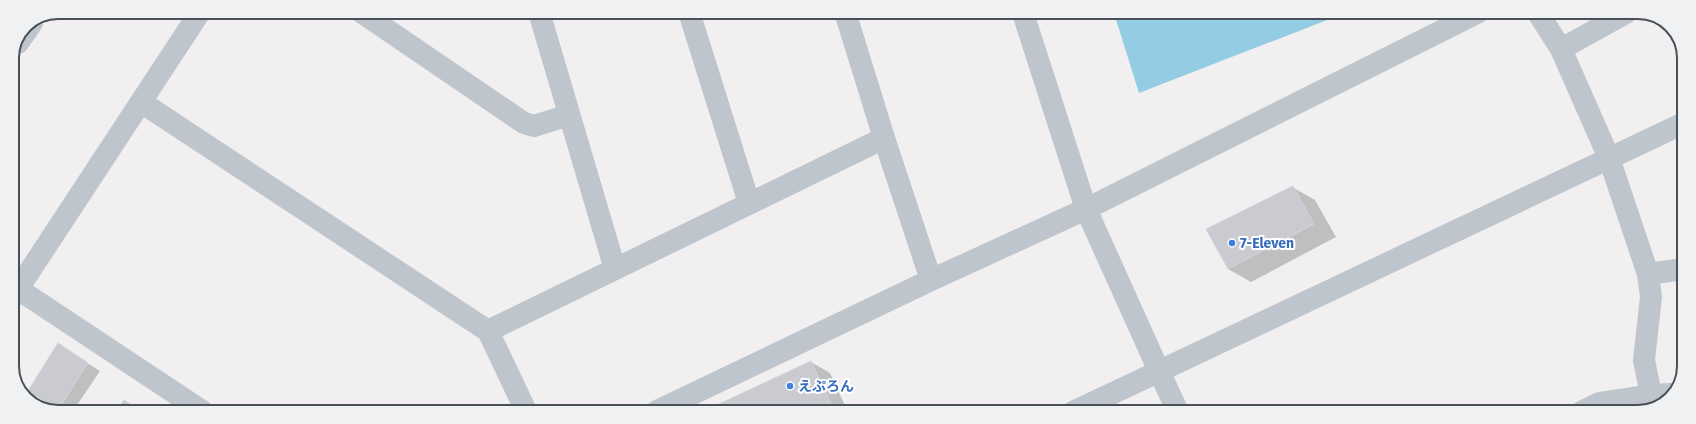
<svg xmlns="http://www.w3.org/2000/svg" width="1696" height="424" font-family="'Fira Sans','Noto Sans JP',sans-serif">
<rect width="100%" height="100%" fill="#f1efef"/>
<path fill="#93cce3" d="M1114,13H1345L1139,93Z"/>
<path fill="#0003" d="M1292,187L1315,200L1336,237L1251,282L1228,269Z
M70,352L100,371L73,411H61L29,390Z
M811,362L830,373L848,412L706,411Z
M26,396L38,403L50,411L26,398Z"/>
<path fill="#c9cbd1" stroke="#d3d5d9" d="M1293,186L1314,224L1228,269L1206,229Z
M58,343L88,363L58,410L28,391Z
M811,361L835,412L704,411Z
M26,395L50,411L25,397Z
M124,400L141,411H116Z"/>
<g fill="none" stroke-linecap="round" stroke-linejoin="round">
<path stroke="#bfc5cc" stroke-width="22" d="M361,12L524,123L534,126L569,115
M539,12L615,269
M689,12L749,203
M845,12L884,138L931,280
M1023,13L1086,209L1159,371
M1538,13L1561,49L1609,158L1648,274L1651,297L1644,360L1651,395
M18,43L32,23
M1561,49L1626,13
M141,102L488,331L526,411
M1648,274L1683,269
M12,285L202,411
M12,298L200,12
M488,331L884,138
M657,411L931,280L1086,209L1477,13"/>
<path stroke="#bfc5cc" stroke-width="22" d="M1159,371L1178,412
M1073,412L1684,123
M1581,412L1599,403L1651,395L1672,394"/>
</g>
<g fill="#3f7fe0" stroke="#fff" stroke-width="1.5">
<circle cx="1232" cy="243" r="4"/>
<circle cx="790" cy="386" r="4"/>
</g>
<g text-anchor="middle" stroke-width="4" stroke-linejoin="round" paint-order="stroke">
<g font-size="14" font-weight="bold" fill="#366cbe" stroke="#fff" text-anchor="start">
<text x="1240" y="248">7-Eleven</text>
<text x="798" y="391">えぷろん</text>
</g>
</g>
<path d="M0 0H1696V424H0ZM58 19H1638A39 39 0 0 1 1677 58V366A39 39 0 0 1 1638 405H58A39 39 0 0 1 19 366V58A39 39 0 0 1 58 19Z" fill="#f0f1f2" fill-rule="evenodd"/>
<path fill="none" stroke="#49505a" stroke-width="2" d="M58 19H1638A39 39 0 0 1 1677 58V366A39 39 0 0 1 1638 405H58A39 39 0 0 1 19 366V58A39 39 0 0 1 58 19Z"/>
</svg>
